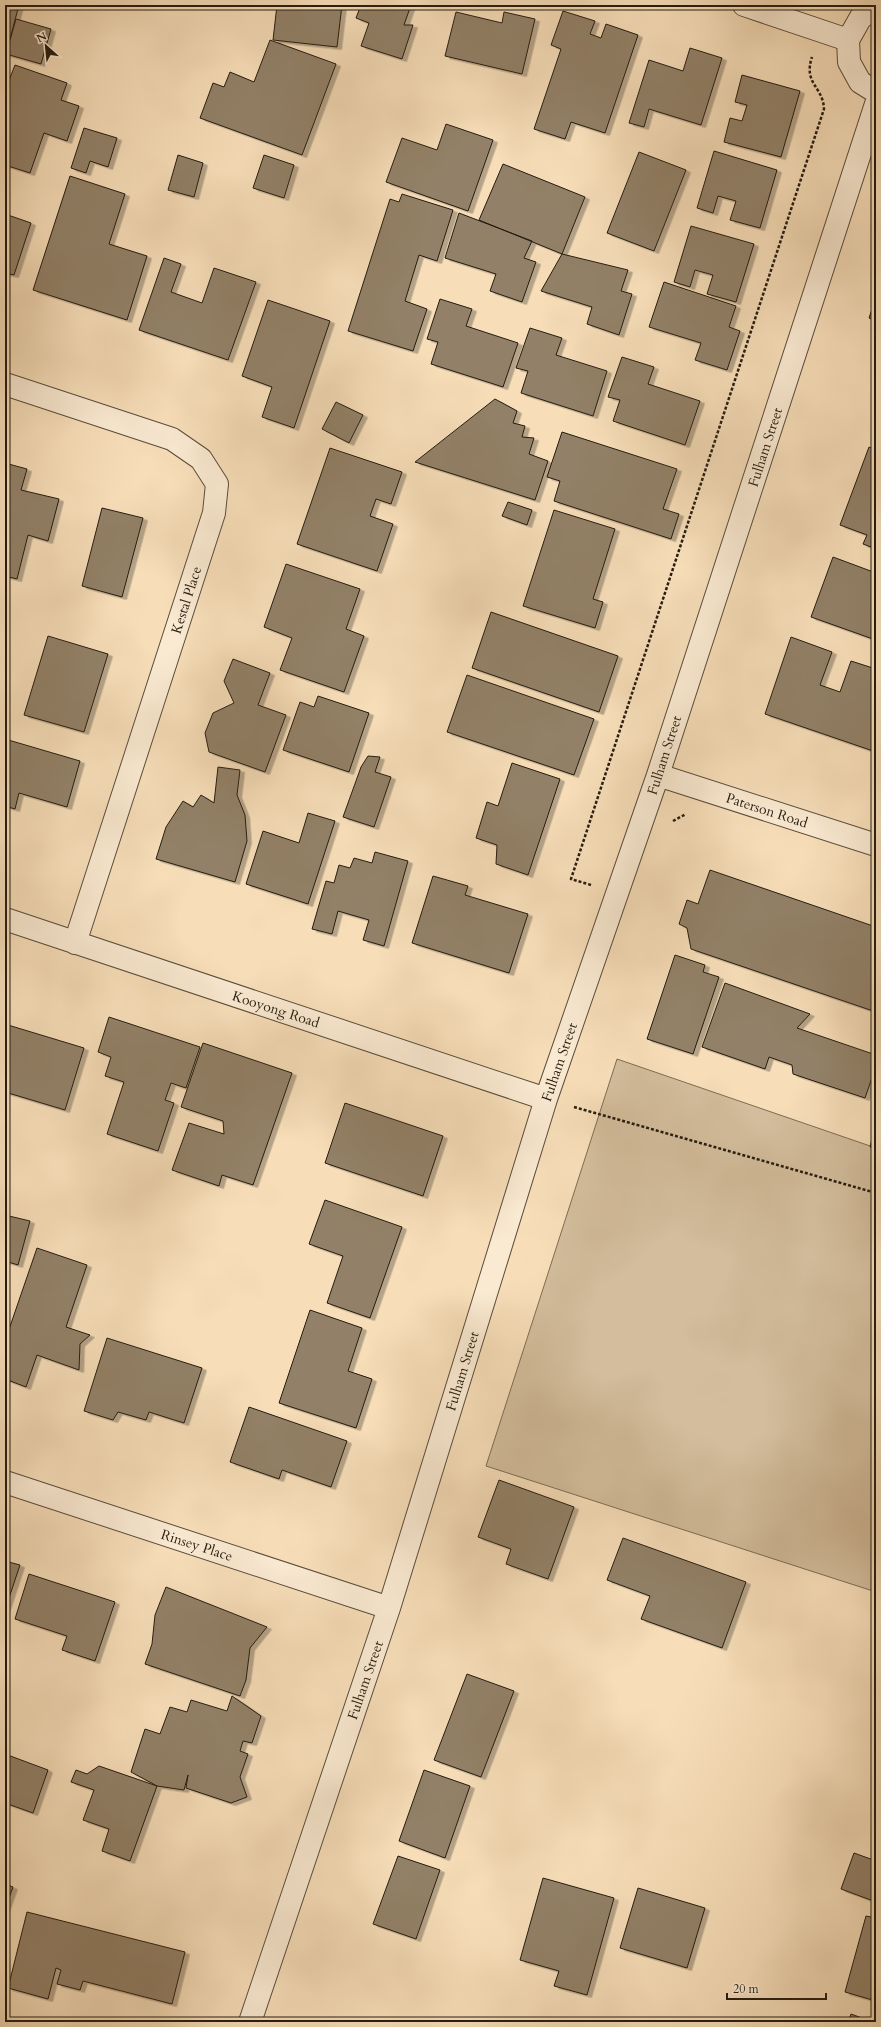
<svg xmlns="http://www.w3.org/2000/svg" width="881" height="2027" font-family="Cardo,serif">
<defs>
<filter id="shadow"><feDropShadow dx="4.5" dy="2.5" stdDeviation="0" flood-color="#0004"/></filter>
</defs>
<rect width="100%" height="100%" fill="#f7deb9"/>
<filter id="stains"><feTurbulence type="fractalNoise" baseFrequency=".005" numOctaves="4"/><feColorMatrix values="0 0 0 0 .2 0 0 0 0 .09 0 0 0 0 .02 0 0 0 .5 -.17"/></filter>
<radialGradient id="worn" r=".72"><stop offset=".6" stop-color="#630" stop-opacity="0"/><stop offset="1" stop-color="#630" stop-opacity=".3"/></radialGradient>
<path fill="#d3bd9c" stroke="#7c6c56" d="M617,1059L876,1148V1592L486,1466Z"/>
<path fill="#928168" stroke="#251c11" filter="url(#shadow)" d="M5,5H19L6,54H5Z
M277,5H342L337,47L273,40Z
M361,5H411L404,25H413L402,59L361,46L369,23L356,18Z
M563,11L595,21L590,34L601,38L606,24L638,35L605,133L571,122L565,139L534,129L561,49L551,45Z
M456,12L502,23L504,12L535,19L522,74L445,56Z
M16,19L51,29L41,64L6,54Z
M270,40L336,64L302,155L200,118L213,83L224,87L230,72L254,82Z
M690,48L722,58L701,125L649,109L644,127L629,123L649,60L683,71Z
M15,65L67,83L61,100L79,106L67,141L44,133L30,173L5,165V82L8,83Z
M742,75L800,91L781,157L724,142L730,118L742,121L747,105L735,102Z
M446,124L493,140L468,211L386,182L402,138L437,150Z
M84,128L117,138L108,167L90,161L86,173L71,168Z
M714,151L777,170L760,228L730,220L736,201L718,196L713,213L697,208Z
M639,152L686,170L654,251L607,233Z
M178,155L203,163L194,197L168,190Z
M264,155L294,165L284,198L253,188Z
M503,164L585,197L562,254L479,220Z
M70,176L125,194L109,244L147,256L127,320L33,290Z
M402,194L453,210L437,261L419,255L405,301L427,309L413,351L348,331L390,199L399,202Z
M459,213L532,241L524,258L536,262L522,302L490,291L496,274L445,258Z
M5,214L31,223L14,275L5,273Z
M691,226L754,244L736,302L707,294L713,275L695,270L690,287L674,282Z
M562,254L628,270L621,291L632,294L619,335L587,324L592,307L541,291Z
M164,258L181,264L171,292L202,303L214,268L256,282L228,360L139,330Z
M664,282L736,306L729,327L740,331L727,370L695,360L701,343L649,327Z
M876,297V321L869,318Z
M440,299L472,309L466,326L518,343L503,387L431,364L438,342L427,339Z
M268,300L330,321L294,428L262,417L272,387L242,376Z
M530,328L562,338L556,355L607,371L593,416L521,393L528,371L516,368Z
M622,357L654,367L648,384L700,401L685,445L613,421L620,400L608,397Z
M495,399L517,411L513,423L525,426L522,437L534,438L529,454L548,461L535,500L415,462Z
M336,402L363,415L349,443L322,429Z
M562,432L677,469L663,509L679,514L671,539L554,501L560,481L547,477Z
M869,447L876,450V549L863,544L867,535L840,525Z
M330,448L402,472L391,504L376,499L370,516L393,524L377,571L297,544Z
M5,463L27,469L21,490L59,499L48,541L28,535L17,579L5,576Z
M508,502L532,510L527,525L502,516Z
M102,508L143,518L122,597L82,586Z
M554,510L615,529L593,599L603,602L595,628L523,606Z
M833,557L876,573V632L873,639L811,617Z
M286,564L360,589L346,629L364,636L344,692L280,670L292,638L264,627Z
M491,612L618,656L599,712L472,668Z
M48,636L108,654L84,732L24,715Z
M791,637L832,652L820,685L840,692L851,661L876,669V752L765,714Z
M233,659L270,673L258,705L286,715L265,772L209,752L205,733L213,713L234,703L224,681Z
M467,675L594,719L574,775L447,732Z
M318,696L369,713L349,772L283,750L300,702L314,707Z
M5,739L80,761L67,807L19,793L15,809L5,806Z
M368,756L380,757L375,772L391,777L374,827L343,817L361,767Z
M512,763L560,779L528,875L496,864L497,845L476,838L487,802L498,806Z
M218,767L240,770L237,795L245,815L247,841L235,882L156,859L166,827L183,801L193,807L201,795L214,803Z
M308,813L335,821L308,904L246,884L263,831L299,843Z
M375,852L408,861L384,946L363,940L369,920L338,911L332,934L312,929L326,881L334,883L339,865L350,868L354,858L372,863Z
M710,870L876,927V1012L691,949L687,928L679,924L687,900L698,904Z
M433,876L468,886L465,895L528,914L509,973L412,943Z
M675,955L705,965L703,972L719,977L693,1054L647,1039Z
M725,983L810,1014L797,1028L876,1055V1066L865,1098L793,1074L792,1065L769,1057L765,1069L702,1047Z
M109,1017L200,1047L186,1088L171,1083L165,1100L174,1103L158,1151L107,1134L124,1082L105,1076L111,1057L98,1052Z
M8,1025L84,1048L65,1110L5,1092V1036Z
M203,1043L292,1073L253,1185L222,1175L219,1186L172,1170L189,1123L224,1134L223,1121L181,1107Z
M345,1103L443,1136L423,1196L325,1163Z
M876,1123V1148L870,1147Z
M325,1200L402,1227L370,1318L327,1303L343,1256L309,1244Z
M5,1215L30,1221L18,1265L5,1261Z
M37,1248L87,1265L66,1327L90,1335L80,1344L79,1370L37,1355L26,1387L5,1379V1341Z
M310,1310L362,1328L348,1371L372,1379L356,1428L279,1403Z
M107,1338L202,1368L184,1423L149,1412L146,1420L118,1412L113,1420L84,1411Z
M249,1407L347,1441L331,1487L282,1470L279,1479L230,1462Z
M499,1480L574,1507L548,1579L506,1564L511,1549L478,1537Z
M623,1538L746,1582L722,1648L641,1619L650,1596L607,1580Z
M5,1561L20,1565L5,1610Z
M29,1574L115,1602L95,1661L62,1650L67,1636L15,1619Z
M166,1587L267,1627L250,1648L246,1680L240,1696L145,1664L152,1644L155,1615Z
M467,1674L514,1691L481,1777L434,1760Z
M232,1696L261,1716L252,1743L243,1741L240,1751L248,1754L240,1777L247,1797L231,1803L186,1788L188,1775L184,1790L157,1786L131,1772L145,1729L160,1734L170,1707L187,1712L191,1700L227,1711Z
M5,1754L48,1770L33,1813L5,1803Z
M99,1766L157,1786L130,1861L102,1851L109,1829L83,1820L94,1790L71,1782L76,1770L87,1774Z
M424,1770L470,1786L445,1858L399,1841Z
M854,1853L876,1861V1902L841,1889Z
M398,1856L440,1870L416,1939L373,1924Z
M543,1878L614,1898L587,1995L554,1986L559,1971L520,1960Z
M5,1884L13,1887L5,1909Z
M638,1888L705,1908L687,1968L620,1948Z
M27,1912L185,1952L172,2004L83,1981L80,1990L57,1984L61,1970L56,1968L48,1999L8,1988Z
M866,1916L876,1918V2001L845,1992Z
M851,2014L873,2022H848Z"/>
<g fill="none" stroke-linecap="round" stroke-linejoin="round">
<g stroke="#5a4c3b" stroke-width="24">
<path id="minor" d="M744,5L848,40
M876,10L861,17L848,40L849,62L860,82L876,92
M5,384L172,439L201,459L217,484L214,513L75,943
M658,775L876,845
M5,919L546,1099
M5,1482L389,1608
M250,2022L389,1608L546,1099L658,775L876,104"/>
</g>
<path stroke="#251c11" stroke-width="2.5" stroke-dasharray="3 2" stroke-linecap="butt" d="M673,821L686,814
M591,885L571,879L824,109C823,86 803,84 812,57
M574,1107L876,1193"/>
<use href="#minor" stroke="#faead2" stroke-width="22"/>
</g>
<g text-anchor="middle" stroke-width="3" stroke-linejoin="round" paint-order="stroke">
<g font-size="14" fill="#251c11" stroke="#faead2">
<text transform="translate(765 447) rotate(-72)" y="5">Fulham Street</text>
<text transform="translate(186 600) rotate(-72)" y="5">Kestal Place</text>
<text transform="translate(664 755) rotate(-72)" y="5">Fulham Street</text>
<text transform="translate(767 810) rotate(18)" y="5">Paterson Road</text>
<text transform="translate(276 1009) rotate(18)" y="5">Kooyong Road</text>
<text transform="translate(559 1062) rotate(-71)" y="5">Fulham Street</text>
<text transform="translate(462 1371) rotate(-73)" y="5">Fulham Street</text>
<text transform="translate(197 1545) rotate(18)" y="5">Rinsey Place</text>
<text transform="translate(365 1680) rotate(-71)" y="5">Fulham Street</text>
</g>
</g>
<rect width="881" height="2027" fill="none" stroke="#f7deb9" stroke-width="20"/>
<rect x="6" y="6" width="869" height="2015" fill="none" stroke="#251c11" stroke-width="2"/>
<rect x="10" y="10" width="861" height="2007" fill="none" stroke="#251c11"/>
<g transform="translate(46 46) rotate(333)" stroke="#faead2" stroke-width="3" paint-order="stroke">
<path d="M0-3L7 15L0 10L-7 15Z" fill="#251c11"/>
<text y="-6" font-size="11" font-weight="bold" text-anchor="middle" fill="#251c11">N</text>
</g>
<path d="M727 1993v6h99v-6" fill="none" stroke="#251c11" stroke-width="2"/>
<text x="733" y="1993" font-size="12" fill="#251c11" stroke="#faead2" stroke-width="3" paint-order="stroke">20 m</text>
<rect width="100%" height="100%" filter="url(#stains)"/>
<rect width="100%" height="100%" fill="url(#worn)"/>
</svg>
